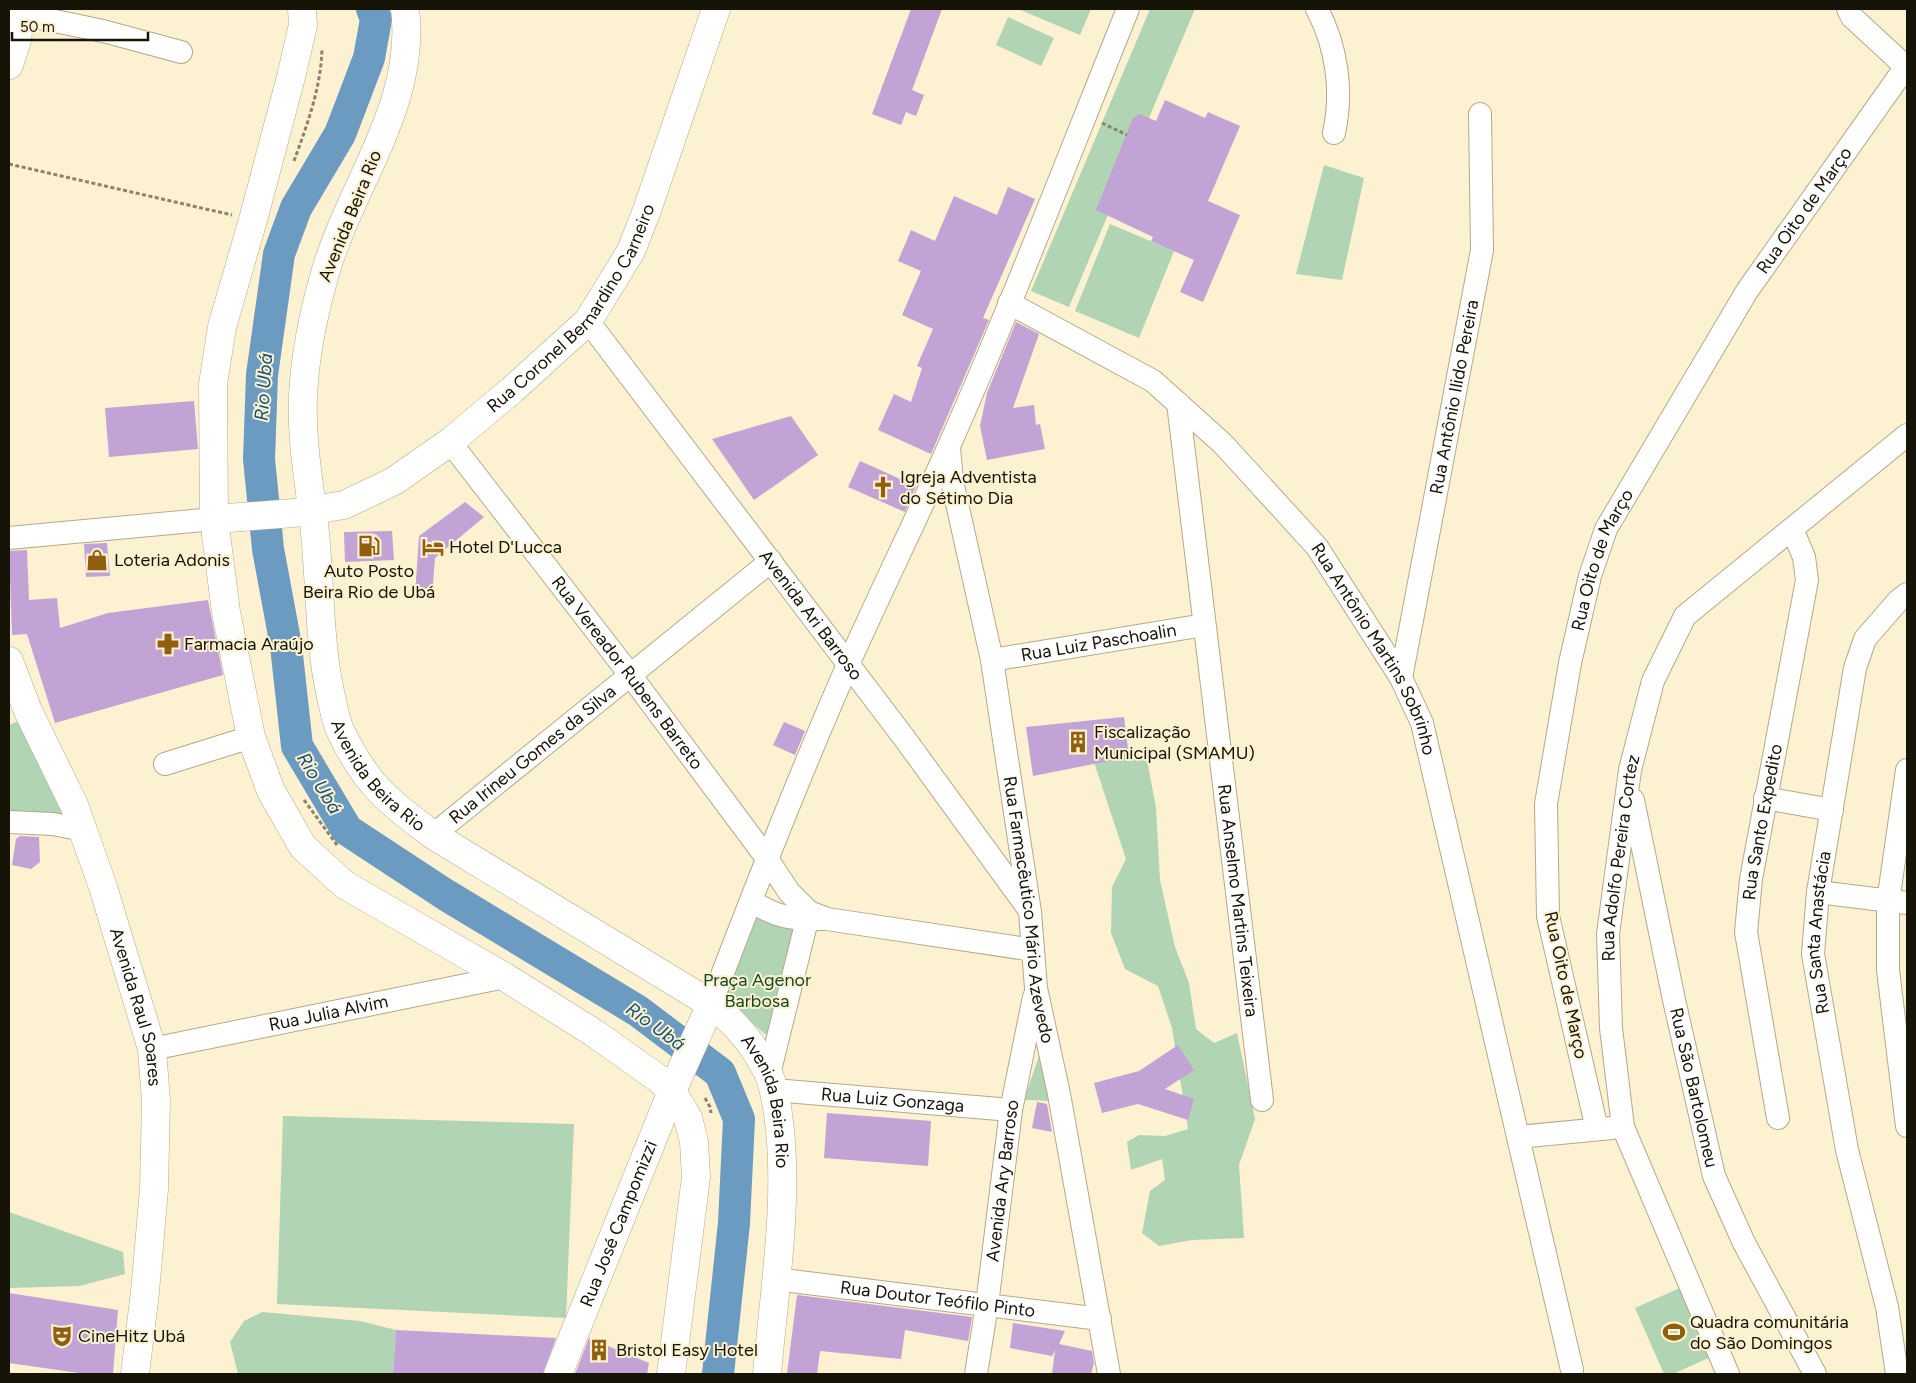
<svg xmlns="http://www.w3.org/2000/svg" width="1916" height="1383" font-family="Figtree,sans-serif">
<rect width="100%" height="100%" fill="#fcf1d0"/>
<path fill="#b0d4b4" d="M1018,9H1091L1080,35Z
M1150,9H1195L1069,307L1031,291Z
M1008,17L1054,38L1041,66L996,45Z
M1324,165L1364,178L1342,280L1296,274Z
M1110,224L1174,251L1139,338L1075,311Z
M21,720L75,819H9V725Z
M1146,754L1156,808L1160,880L1175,947L1189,983L1196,1029L1214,1043L1237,1033L1255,1119L1239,1165L1244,1238L1192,1240L1159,1246L1142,1233L1150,1191L1165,1180L1162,1159L1131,1170L1127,1142L1139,1135L1165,1136L1188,1129L1172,1028L1158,986L1125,969L1111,933L1112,887L1126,859L1094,762Z
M753,917L799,925L773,1041L725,1000Z
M1040,1053L1054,1101L1024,1100Z
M283,1116L574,1124L566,1318L277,1304Z
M9,1212L123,1252L125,1274L80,1286L9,1288Z
M1682,1287L1713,1356L1673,1374H1664L1635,1308Z
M262,1312L360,1321L396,1330L393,1374H238L230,1342L244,1321Z"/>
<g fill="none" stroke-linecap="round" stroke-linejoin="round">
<path stroke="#6b9bc0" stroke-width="32" d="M372,9L376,19L369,58L340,134L296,208L279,254L262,375L259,459L268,549L286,646L297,746L347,830L446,895L638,1011L720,1073L739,1119L734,1223L718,1374"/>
</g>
<path fill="#c1a3d5" d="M911,9H942L912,90L924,95L916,116L906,112L901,125L872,114Z
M1165,100L1205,118L1208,112L1240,126L1208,201L1240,215L1203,302L1180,292L1194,260L1151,241L1153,237L1096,210L1133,118L1139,114L1156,121Z
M1008,187L1035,199L983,318L989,320L931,454L878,430L894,394L911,402L922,368L917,366L933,329L902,315L921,271L898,261L911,230L935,241L954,196L997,215Z
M1016,322L1039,334L1013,408L1034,405L1036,425L1040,424L1045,449L987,460L980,426L987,393Z
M194,401L198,449L109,457L105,408Z
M791,416L818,455L754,500L712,439Z
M860,461L916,486L905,512L848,487Z
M465,502L484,517L435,558L432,596L415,595L419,536Z
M392,531L394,560L345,562L344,532Z
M107,543L110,576L86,577L84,544Z
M27,550L29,600L57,598L60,628L108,613L208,600L223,675L55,723L27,634L12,635L9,551Z
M1124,717L1129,757L1033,776L1026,727Z
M784,722L805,731L795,755L773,745Z
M20,836L39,837L40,862L31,869L12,865L16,839Z
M1178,1045L1194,1070L1165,1089L1194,1099L1188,1120L1138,1104L1102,1113L1094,1083L1139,1071Z
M1037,1102L1047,1104L1052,1132L1032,1128Z
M827,1113L931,1121L928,1166L824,1158Z
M9,1293L118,1310L113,1374H86L9,1363Z
M797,1295L972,1317L968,1341L905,1330L901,1359L820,1351L817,1374H787Z
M1013,1323L1065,1331L1059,1344L1092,1351L1094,1363L1091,1374H1052L1055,1350L1052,1356L1010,1348Z
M396,1330L556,1338L543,1374H393Z
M589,1338L649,1363L647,1374H575Z"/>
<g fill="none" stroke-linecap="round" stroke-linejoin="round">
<g stroke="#b4a98a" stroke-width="24">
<g id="minor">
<path d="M1317,9C1337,47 1343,91 1334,133"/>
<path d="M1848,9L1852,17L1906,67"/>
<path d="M21,14L103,31L181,52"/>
<path id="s1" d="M1009,303L1153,381L1223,444L1317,547L1401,678L1422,723L1572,1370"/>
<path id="s2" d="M588,321L905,739L1028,908"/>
<path id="s3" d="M1178,403L1262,1100"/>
<path id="s4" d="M450,442L631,676L766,857L789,892L809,912L827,919L1033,950"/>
<path id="s5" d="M949,447L952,481L992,660L1030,912L1036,988L1059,1094L1109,1374"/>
<path d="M9,538L214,519"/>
<path id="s6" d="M992,660L1204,625"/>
<path id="s7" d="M1401,678L1482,250L1480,114"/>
<path d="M165,764L251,737"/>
<path d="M1907,770L1888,902V970L1907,1126"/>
<path d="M1765,798L1832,810"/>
<path id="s8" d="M1633,800L1674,1000L1714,1176L1744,1243L1815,1374"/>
<path d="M9,822L53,824L83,830"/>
<path id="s9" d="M433,835L771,561"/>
<path d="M1818,892L1907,903"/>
<path d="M752,901C774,917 794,920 821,919"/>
<path d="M711,1004C754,891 798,778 847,667C880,593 916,520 949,446C1013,302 1069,155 1128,9"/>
<path id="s10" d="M152,1049L505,977"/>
<path d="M769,1074L809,912"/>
<path id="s11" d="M774,1090L1011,1110"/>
<path id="s12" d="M1778,1118L1746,932L1751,879L1807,580L1804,557L1792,529"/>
<path id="s13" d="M1597,1129L1548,916L1546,804L1570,663L1590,576L1606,529L1747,291L1907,65"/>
<path d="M1518,1137L1612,1128"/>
<path id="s14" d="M775,1279L1100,1319"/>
<path id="s15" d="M976,1374L987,1305L1011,1110L1034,997"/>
<path id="s16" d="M1728,1374L1623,1127L1611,1028L1608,934L1630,770L1653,681L1685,616L1907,435"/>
<path id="s17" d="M1897,1374L1887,1307L1847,1150L1813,954L1818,892L1855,668L1865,639L1898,601L1907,594"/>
</g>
</g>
<g stroke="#b4a98a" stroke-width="29">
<g id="tertiary">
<path d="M9,65L17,40L21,9"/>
<path id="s18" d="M9,661L28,711L74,805L103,887L152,1049L156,1101L154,1189L145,1292L135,1374"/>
<path id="s19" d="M558,1374L672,1091L711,1004"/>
</g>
</g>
<g stroke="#b4a98a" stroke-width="29">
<g id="secondary">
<path d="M302,9L303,25L291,77L253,220L222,327L213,384L214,519L226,612L251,737L271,791L303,847L345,885L505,977L594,1033L659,1079L672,1091L688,1118L694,1142L696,1177L671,1374"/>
<path id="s20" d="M405,9C417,103 352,183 326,270C314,311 305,353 303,396C301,439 309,482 314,524C321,583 318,643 332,701C334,710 336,721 340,730C365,783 387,801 433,835L711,1004C735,1022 755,1046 768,1073C774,1086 776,1100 778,1114C790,1195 774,1292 767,1374"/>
<path id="s21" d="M214,519L294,513L344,505L394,481L450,442L512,390L588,321L631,251L647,210L716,9"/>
</g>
</g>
<path stroke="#8b846d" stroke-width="3" stroke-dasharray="4 2.5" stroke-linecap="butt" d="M1102,123L1127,135
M294,161C307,125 321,88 322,49
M9,164L232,215
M304,800L337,845
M705,1098L710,1107L711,1113"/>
<use href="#minor" stroke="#fff" stroke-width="22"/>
<use href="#tertiary" stroke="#fff" stroke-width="28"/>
<use href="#secondary" stroke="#fff" stroke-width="28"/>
</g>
<defs>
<g id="church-bare" transform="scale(1.725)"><path d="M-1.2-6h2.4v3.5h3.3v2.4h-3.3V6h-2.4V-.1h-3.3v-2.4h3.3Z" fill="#905e0e" stroke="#fcf1d0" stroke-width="2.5" paint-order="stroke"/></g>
<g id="fuel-bare" transform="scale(1.725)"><path d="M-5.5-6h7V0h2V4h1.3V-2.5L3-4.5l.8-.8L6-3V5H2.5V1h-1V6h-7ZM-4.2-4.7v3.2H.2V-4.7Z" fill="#905e0e" stroke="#fcf1d0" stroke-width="2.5" paint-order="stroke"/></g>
<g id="hotel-bare" transform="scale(1.725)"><path d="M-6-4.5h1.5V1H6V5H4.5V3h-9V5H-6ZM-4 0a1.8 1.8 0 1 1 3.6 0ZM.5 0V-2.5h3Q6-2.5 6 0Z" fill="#905e0e" stroke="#fcf1d0" stroke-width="2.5" paint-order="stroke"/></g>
<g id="shop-bare" transform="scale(1.725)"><path d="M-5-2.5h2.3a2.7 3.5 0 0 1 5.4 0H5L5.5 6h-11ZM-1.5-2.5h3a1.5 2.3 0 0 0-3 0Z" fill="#905e0e" stroke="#fcf1d0" stroke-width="2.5" paint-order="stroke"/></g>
<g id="pharmacy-bare" transform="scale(1.725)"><path d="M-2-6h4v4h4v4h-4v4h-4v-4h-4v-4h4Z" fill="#905e0e" stroke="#fcf1d0" stroke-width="2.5" paint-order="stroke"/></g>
<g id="building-bare" transform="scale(1.725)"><path d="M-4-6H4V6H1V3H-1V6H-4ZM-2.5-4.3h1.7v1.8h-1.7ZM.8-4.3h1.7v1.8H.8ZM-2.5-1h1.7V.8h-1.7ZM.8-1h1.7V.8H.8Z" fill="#905e0e" stroke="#fcf1d0" stroke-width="2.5" paint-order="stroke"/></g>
<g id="stadium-bare" transform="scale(1.725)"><path d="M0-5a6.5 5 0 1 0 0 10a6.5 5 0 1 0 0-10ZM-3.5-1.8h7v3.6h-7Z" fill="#905e0e" stroke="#fcf1d0" stroke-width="2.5" paint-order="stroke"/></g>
<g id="theatre-bare" transform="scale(1.725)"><path d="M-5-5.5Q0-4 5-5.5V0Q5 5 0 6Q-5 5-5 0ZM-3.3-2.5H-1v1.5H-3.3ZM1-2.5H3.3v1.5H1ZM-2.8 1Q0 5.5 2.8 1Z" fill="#905e0e" stroke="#fcf1d0" stroke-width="2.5" paint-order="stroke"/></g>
</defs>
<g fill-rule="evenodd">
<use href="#church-bare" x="883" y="487"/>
<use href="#fuel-bare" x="369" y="546"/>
<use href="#hotel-bare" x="433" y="547"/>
<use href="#shop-bare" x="97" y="560"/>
<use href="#pharmacy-bare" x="168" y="644"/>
<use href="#building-bare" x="1078" y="742"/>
<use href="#stadium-bare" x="1674" y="1332"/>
<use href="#theatre-bare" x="62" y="1336"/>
<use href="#building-bare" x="599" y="1350"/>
</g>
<g text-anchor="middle" stroke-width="4" stroke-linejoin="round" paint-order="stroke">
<g font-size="18" fill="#161307" stroke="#fcf1d0">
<text dy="6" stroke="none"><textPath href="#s13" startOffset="988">Rua Oito de Março</textPath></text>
<text transform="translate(350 216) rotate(-68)" y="6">Avenida Beira Rio</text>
<text dy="6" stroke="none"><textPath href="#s21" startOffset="438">Rua Coronel Bernardino Carneiro</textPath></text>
<text dy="6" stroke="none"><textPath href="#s7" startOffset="286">Rua Antônio Ilido Pereira</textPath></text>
<text dy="6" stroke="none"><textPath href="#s13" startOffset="582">Rua Oito de Março</textPath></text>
<text dy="6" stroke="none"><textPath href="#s2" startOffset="369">Avenida Ari Barroso</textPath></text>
<text dy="6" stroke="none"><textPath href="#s6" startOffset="108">Rua Luiz Paschoalin</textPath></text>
<text dy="6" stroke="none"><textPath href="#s1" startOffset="515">Rua Antônio Martins Sobrinho</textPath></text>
<text dy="6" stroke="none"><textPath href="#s4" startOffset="291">Rua Vereador Rubens Barreto</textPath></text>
<text dy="6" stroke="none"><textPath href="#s9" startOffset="128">Rua Irineu Gomes da Silva</textPath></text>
<text dy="6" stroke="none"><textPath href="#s20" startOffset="801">Avenida Beira Rio</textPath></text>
<text dy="6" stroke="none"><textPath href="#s12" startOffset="300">Rua Santo Expedito</textPath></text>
<text dy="6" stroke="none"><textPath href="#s16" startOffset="539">Rua Adolfo Pereira Cortez</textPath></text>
<text dy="6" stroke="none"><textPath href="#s3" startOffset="501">Rua Anselmo Martins Teixeira</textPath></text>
<text dy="6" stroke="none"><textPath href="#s5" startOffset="470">Rua Farmacêutico Mário Azevedo</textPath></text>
<text dy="6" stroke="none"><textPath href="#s17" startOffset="450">Rua Santa Anastácia</textPath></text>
<text transform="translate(1566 985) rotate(78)" y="6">Rua Oito de Março</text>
<text dy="6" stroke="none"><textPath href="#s18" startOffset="370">Avenida Raul Soares</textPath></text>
<text dy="6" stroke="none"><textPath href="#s10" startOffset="180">Rua Julia Alvim</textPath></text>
<text dy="6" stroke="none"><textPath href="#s8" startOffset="294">Rua São Bartolomeu</textPath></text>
<text dy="6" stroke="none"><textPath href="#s11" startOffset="119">Rua Luiz Gonzaga</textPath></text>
<text dy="6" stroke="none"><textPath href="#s20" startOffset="1326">Avenida Beira Rio</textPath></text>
<text dy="6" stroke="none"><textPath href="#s15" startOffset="195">Avenida Ary Barroso</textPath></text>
<text dy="6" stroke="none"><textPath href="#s19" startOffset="162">Rua José Campomizzi</textPath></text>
<text dy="6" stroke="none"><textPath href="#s14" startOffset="164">Rua Doutor Teófilo Pinto</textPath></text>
</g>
<g font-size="18" fill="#161307" stroke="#fcf1d0" text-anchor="start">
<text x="900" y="483">Igreja Adventista<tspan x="900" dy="21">do Sétimo Dia</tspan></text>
<text x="449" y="553">Hotel D'Lucca</text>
<text x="114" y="566">Loteria Adonis</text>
<text x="369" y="577" text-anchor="middle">Auto Posto<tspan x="369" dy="21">Beira Rio de Ubá</tspan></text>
<text x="184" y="650">Farmacia Araújo</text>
<text x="1094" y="738">Fiscalização<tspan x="1094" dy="21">Municipal (SMAMU)</tspan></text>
<text x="1690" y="1328">Quadra comunitária<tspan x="1690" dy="21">do São Domingos</tspan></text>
<text x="78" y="1342">CineHitz Ubá</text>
<text x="616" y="1356">Bristol Easy Hotel</text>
</g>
<g font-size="18" fill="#144822" stroke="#fcf1d0">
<text x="757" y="986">Praça Agenor<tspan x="757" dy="21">Barbosa</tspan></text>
</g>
<g font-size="19" font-style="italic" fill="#175076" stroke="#fcf1d0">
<text transform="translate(263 387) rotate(-86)" y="7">Rio Ubá</text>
<text transform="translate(320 783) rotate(59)" y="7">Rio Ubá</text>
<text transform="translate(656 1026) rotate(36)" y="7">Rio Ubá</text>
</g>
</g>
<rect width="1916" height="1383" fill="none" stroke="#161307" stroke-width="20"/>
<path d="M12 32v8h136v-8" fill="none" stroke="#161307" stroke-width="2.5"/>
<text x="20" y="32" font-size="15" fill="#161307" stroke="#fcf1d0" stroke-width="4" paint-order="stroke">50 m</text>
</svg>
